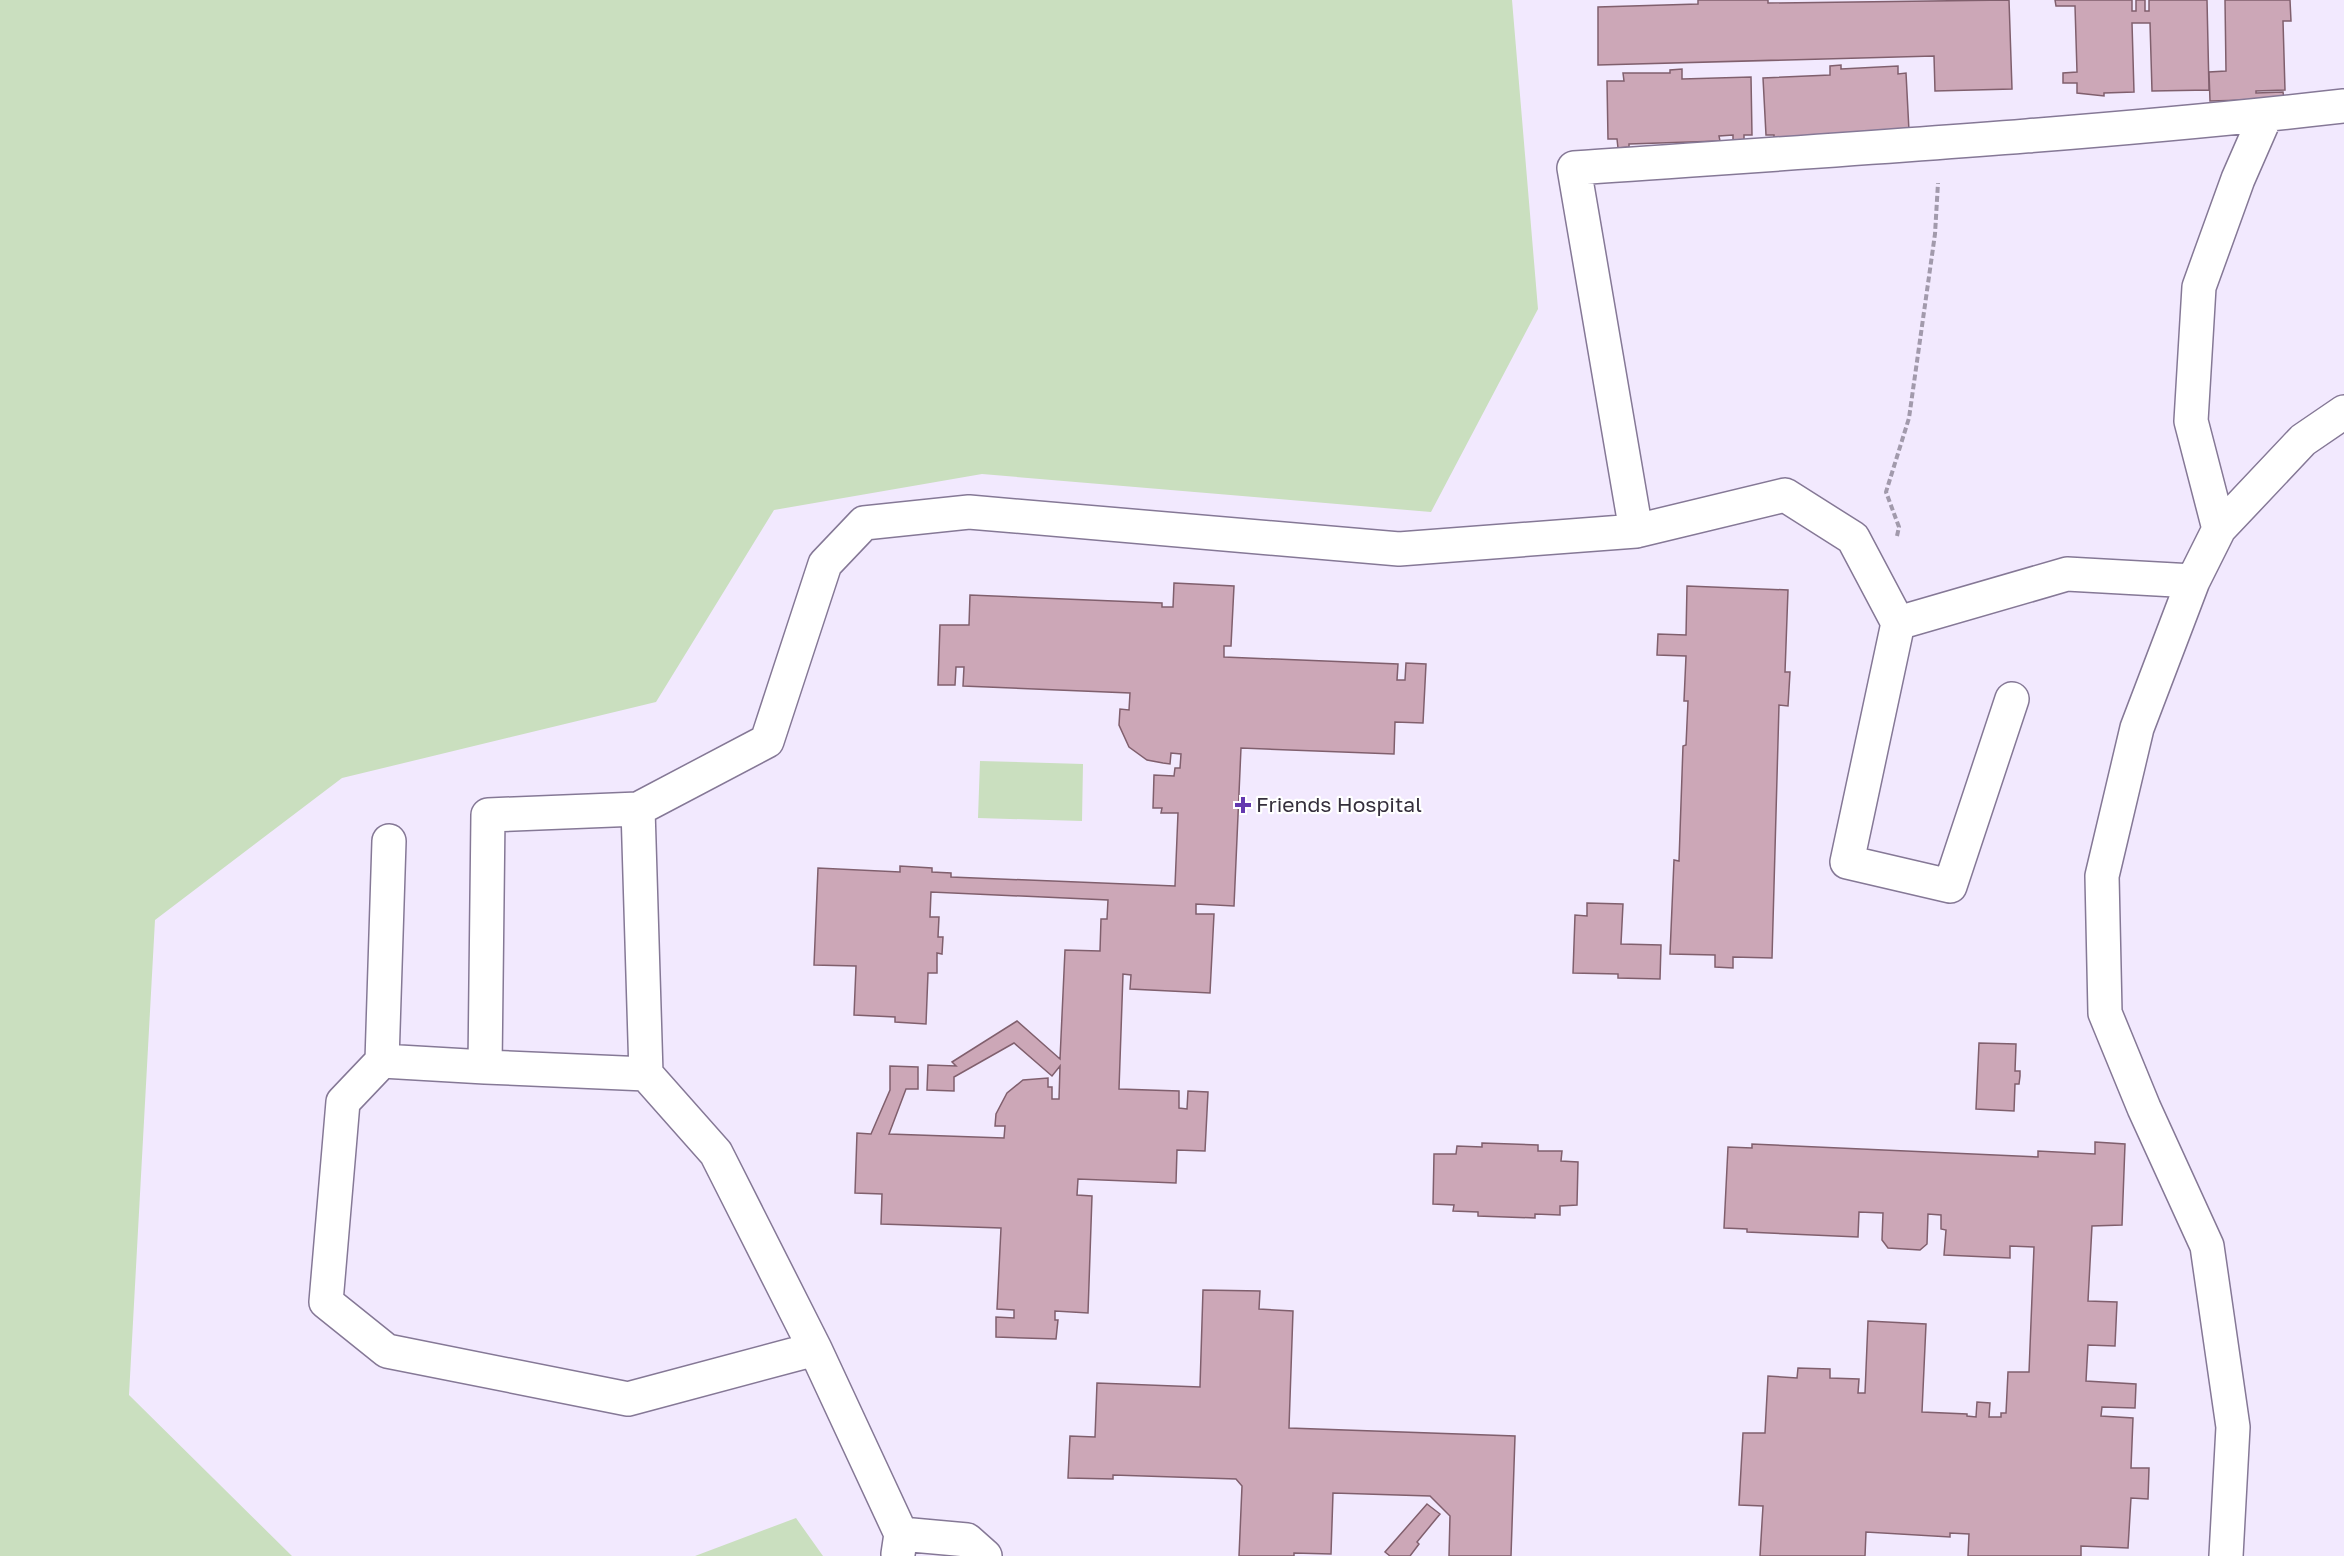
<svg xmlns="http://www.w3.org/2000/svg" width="2344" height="1556" font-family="'Golos Text',sans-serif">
<rect width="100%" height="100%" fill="#f2e9fe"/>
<path fill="#cadfbf" d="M0,0H1512L1538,309L1431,512L982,474L774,510L656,702L342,778L155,920L129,1395L292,1556H0Z
M980,761L1083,764L1082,821L978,818Z
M796,1518L823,1556H695Z"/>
<path fill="#cca7b7" stroke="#805f6d" stroke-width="1.5" d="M1698,0H1768V3L2009,0L2012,89L1935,91L1934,56L1598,65V7L1698,4Z
M2055,0H2132V11H2136V0H2145V11H2149V0H2207L2209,90L2152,91L2150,23H2132L2134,92L2104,93V96L2077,93V83H2063V73L2077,72L2075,6H2056Z
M2225,0H2290L2291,21H2283L2285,90L2256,91V93L2283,92L2284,99L2210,101L2209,72L2226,71Z
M1841,65V69L1898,66V74L1906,73L1909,131L1774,143V135H1766L1763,78L1830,75V66Z
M1682,69V79L1751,77L1752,135H1744V148H1733V135L1719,136L1720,141L1629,144V147L1618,148L1617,139H1608L1607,81H1624L1623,73H1670V70Z
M1174,583L1234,586L1231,646H1224V657L1398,664L1397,680H1405L1406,663L1426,664L1423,723L1395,722L1394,754L1241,748L1234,906L1196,904V914H1214L1210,993L1130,989L1131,975L1123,974L1119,1089L1179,1091V1108L1187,1109L1188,1091L1208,1092L1205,1151L1177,1150L1176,1183L1078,1179L1077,1195L1092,1196L1088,1313L1055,1311V1320H1058L1056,1339L996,1337V1317L1014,1318V1310L997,1309L1001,1228L881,1224L882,1194L855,1193L857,1133L871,1134L890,1090V1066L918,1067V1089H906L889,1134L1004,1138L1005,1126H995L996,1114L1007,1093L1023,1080L1048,1078V1087H1052V1099H1059L1060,1066L1052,1076L1014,1043L954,1077V1091L927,1090L928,1065L956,1066L952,1062L1017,1021L1060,1059L1065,950L1100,951L1101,919H1107L1108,900L931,892L930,917H939L938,937H943L942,954L937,953V973H928L926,1024L895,1022V1017L854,1015L856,966L814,965L818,868L900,872V866L932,868V872L951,873V877L1175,886L1178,813H1161L1162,808H1153L1154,775L1174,776L1175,768H1180L1181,754L1171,753L1170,764L1163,763L1147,760L1129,747L1119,725L1120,709L1129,710L1130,693L963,686L964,667H956L955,685H938L940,625H969L970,595L1162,603V607H1173Z
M1687,586L1788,590L1785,672H1790L1788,706L1779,705L1772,958L1733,957V968L1715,967V955L1670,954L1674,860L1679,861L1683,746L1686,745L1688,701H1684L1686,656L1657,655L1658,634L1686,635Z
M1587,903L1623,904L1621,944L1661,945L1660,979L1618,978V974L1573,973L1575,915L1587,916Z
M1979,1043L2016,1044L2015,1071H2020V1076L2019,1084H2015L2014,1111L1976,1109Z
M2095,1142L2125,1144L2122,1225L2092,1226L2088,1301L2117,1302L2115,1346L2088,1345L2086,1381L2136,1384L2135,1408L2102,1407L2101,1416L2133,1418L2131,1468H2149L2148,1499L2131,1498L2128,1548L2081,1546V1556H1968L1969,1534L1950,1533V1537L1866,1532L1865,1556H1760L1763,1506L1739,1505L1743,1433H1765L1768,1376L1797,1378L1798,1368L1830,1369V1378L1859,1379L1858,1393H1865L1868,1321L1926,1324L1922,1412L1967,1414V1416L1976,1417L1977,1402L1990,1403L1989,1417H2001V1413H2006L2008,1372H2029L2034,1247L2010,1246V1258L1944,1255L1946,1230L1941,1229V1215L1928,1214L1927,1244L1920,1250L1888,1248L1882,1240L1883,1213L1859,1212L1858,1237L1747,1232V1229L1724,1228L1728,1147L1752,1148V1144L2038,1157V1151L2095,1154Z
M1482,1143L1538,1145V1151H1562L1561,1161L1578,1162L1577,1205L1560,1206V1215L1535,1214V1218L1478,1216V1212L1453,1211L1454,1205L1433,1204L1434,1154H1456L1457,1146L1482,1147Z
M1203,1290L1260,1291L1259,1309L1293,1311L1289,1428L1515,1436L1511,1556H1449L1450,1516L1430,1496L1333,1493L1331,1554L1294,1553V1556H1239L1242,1486L1236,1479L1113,1475V1479L1068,1478L1070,1436L1095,1437L1097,1383L1200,1387Z
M1427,1504L1440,1514L1417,1542L1419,1544L1410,1556H1390L1385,1552Z"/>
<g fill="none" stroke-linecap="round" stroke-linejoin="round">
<g stroke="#857896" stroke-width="36">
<path id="minor" d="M2219,529L2191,421L2199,287L2238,179L2266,115
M1898,623L1853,538L1785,495L1636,531L1574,168C1831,150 2088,135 2344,106
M2012,699L1950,886L1847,862L1898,623L2067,574L2193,581
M638,809L646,1074L485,1067L488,815L638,809L767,741L825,564L864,523L969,512L1399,549L1636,531
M389,841L382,1061L485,1067
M382,1061L343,1102L326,1302L387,1351L628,1399L815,1349L716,1153L646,1074
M815,1349L901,1534
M898,1554L901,1534L967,1540L985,1556
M2226,1556L2233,1427L2207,1246L2144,1108L2105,1013L2102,876L2137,728L2193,581L2219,529L2303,440L2344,412"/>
</g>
<path stroke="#a29aac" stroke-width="4" stroke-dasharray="6 3" stroke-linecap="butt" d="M1897,536L1899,527L1886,492L1909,418L1935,234L1938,183"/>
<use href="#minor" stroke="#fff" stroke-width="33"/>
</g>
<path fill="#6438af" stroke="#fff" stroke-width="2" d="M1240 796h6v6h6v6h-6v6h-6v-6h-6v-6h6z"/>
<g text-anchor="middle" stroke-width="4.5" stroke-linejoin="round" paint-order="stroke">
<g font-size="21" fill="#352f3c" stroke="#fff" text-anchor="start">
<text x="1256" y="812">Friends Hospital</text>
</g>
</g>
</svg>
